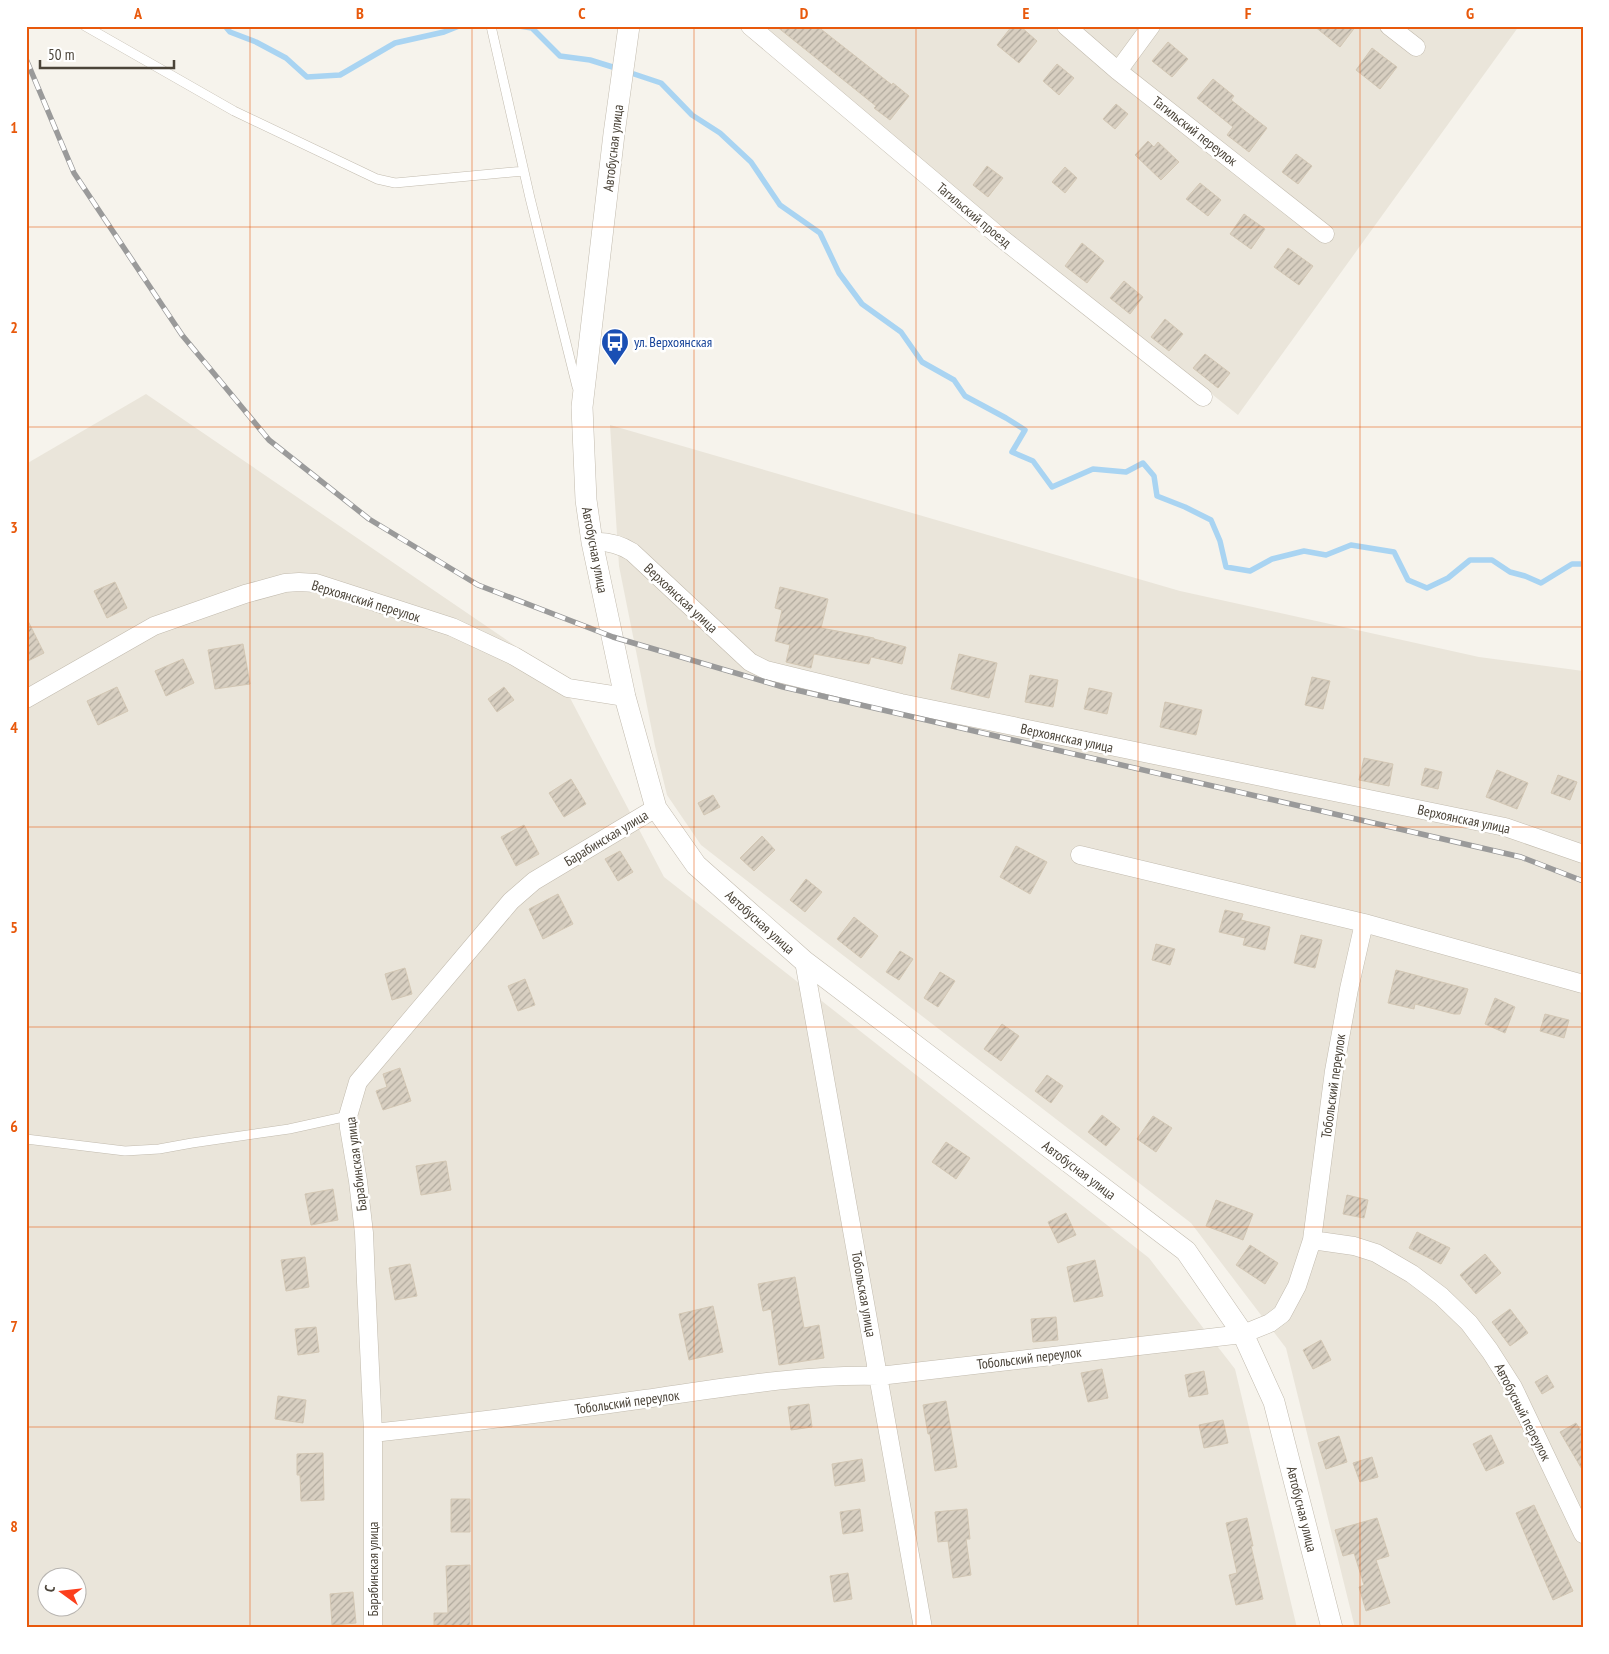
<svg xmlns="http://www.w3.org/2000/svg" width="1609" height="1654" font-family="'PT Sans Narrow',sans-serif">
<defs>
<pattern id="building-hatch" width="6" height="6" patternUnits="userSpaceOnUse" patternTransform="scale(1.25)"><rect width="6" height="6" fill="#d8cfc1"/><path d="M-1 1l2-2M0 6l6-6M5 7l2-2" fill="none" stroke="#b1aa9e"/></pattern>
</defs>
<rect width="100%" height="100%" fill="#f6f3ec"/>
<path fill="#eae5da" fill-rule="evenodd" d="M752,26H1519L1238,415Z
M146,394L558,675L664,877L1149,1258L1235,1369L1297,1628H26V464ZM48,1576H78V1606H48Z
M610,425L1180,591L1479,657L1583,671V1628H1355L1286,1348L1191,1223L818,936L701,845L667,795L655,746L619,566Z"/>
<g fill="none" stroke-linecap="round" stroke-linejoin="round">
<path stroke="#a9d4f2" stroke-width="5.5" d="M225,26L230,32L256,42L286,58L307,77L340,75L395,43L444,32L459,26
M519,26L532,28L560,56L590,60L619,69
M628,72L661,83L692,115L720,133L751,162L780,205L820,233L839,273L862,304L901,332L922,362L954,380L965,396L1006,418L1025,430L1012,452L1033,461L1052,487L1093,469L1126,472L1143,463L1154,476L1157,496L1185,507L1211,520L1220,541L1226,567L1250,571L1272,559L1304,551L1326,555L1351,545L1394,552L1408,580L1427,588L1448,578L1470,560H1492L1510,572L1525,576L1541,583L1572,564H1583"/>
</g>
<path fill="url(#building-hatch)" stroke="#d3c7b4" d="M776,26H817L892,85L893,83L909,96L890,120L874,108L876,106Z
M1012,26H1020L1037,41L1019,63L997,45Z
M1314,26H1356L1340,47Z
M1168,42L1188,59L1172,77L1152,61Z
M1372,48L1397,67L1380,89L1356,70Z
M1057,64L1074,78L1059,95L1043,81Z
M1213,79L1234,96L1231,100L1267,128L1249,152L1227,135L1233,127L1197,98Z
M1116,104L1128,114L1115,129L1103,119Z
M1148,141L1154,147L1158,142L1179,162L1161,180L1135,155Z
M1296,154L1312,166L1298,184L1282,172Z
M987,166L1003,178L988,197L973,185Z
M1065,167L1077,178L1065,193L1052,182Z
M1200,183L1221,200L1208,216L1186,199Z
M1244,214L1265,229L1251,249L1230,234Z
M1082,243L1104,261L1087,283L1065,266Z
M1288,248L1313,266L1299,285L1274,267Z
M1124,281L1143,297L1130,314L1110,298Z
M1165,319L1183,334L1169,351L1151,337Z
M1205,354L1230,373L1218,388L1193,368Z
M115,582L127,608L107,618L94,591Z
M780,587L828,599L821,628L874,638V639L906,647L902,664L871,657L869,664L814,654L811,668L786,662L790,645L775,641L782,610L775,608Z
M26,617L44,653L26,662Z
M243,644L250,684L215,689L208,650Z
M959,654L997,663L989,698L951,689Z
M183,659L194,683L166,696L155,671Z
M1030,675L1058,680L1053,707L1025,702Z
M1312,677L1330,681L1323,709L1305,705Z
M117,687L128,711L98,725L87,701Z
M504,687L514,700L497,712L488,699Z
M1089,688L1112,693L1107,714L1084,709Z
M1165,702L1202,710L1196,735L1160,727Z
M1364,758L1393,764L1389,786L1359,780Z
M1425,768L1442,772L1438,789L1421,785Z
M1497,770L1528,783L1517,809L1486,797Z
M1558,775L1577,782L1570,800L1551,793Z
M571,779L586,804L564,817L549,793Z
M713,795L720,807L704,815L698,803Z
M524,825L539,854L516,866L501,837Z
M762,836L775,850L754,871L740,858Z
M1016,846L1047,862L1030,894L1000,877Z
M620,851L633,872L618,881L605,859Z
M806,879L822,892L805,912L790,900Z
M558,894L573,924L543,939L529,909Z
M1225,910L1243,914L1241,920L1270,927L1265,950L1243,945L1245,938L1219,932Z
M854,917L878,936L861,958L837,939Z
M1301,935L1322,940L1315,968L1294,963Z
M1156,944L1175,949L1170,965L1152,960Z
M900,951L913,959L899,980L886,972Z
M405,968L412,994L392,1000L385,974Z
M1396,970L1468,989L1460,1014H1454L1415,1004L1414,1009L1388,1003Z
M940,972L955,981L938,1007L924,998Z
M525,979L535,1005L518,1011L508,986Z
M1495,998L1515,1007L1505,1033L1485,1024Z
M1545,1014L1569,1020L1564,1038L1540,1031Z
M1002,1024L1019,1036L1001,1061L984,1049Z
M400,1068L411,1101L383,1110L376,1091L387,1087L383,1074Z
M1047,1075L1063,1086L1051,1103L1035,1091Z
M1102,1115L1120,1129L1106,1146L1088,1132Z
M1153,1116L1172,1128L1156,1152L1137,1139Z
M946,1142L970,1158L956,1179L932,1162Z
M446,1161L451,1190L421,1195L416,1166Z
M333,1189L338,1220L311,1225L305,1194Z
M1347,1195L1368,1200L1364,1218L1343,1214Z
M1216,1200L1253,1214L1243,1240L1206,1226Z
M1066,1213L1076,1235L1058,1243L1048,1222Z
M1417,1232L1450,1248L1441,1264L1409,1248Z
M1250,1245L1278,1263L1265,1284L1236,1265Z
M1485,1254L1501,1273L1476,1294L1460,1275Z
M305,1257L309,1287L286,1291L281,1260Z
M1095,1260L1103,1296L1074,1302L1067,1267Z
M410,1264L417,1296L395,1300L389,1268Z
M795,1277L804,1328L819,1325L824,1358L779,1365L771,1309L763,1311L758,1284Z
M713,1306L723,1352L689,1360L679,1314Z
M1510,1309L1528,1333L1510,1346L1492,1322Z
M1056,1317L1058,1340L1033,1342L1031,1319Z
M316,1327L319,1352L298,1355L295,1329Z
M1321,1340L1331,1360L1313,1369L1303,1350Z
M1102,1369L1108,1398L1088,1402L1081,1373Z
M1204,1371L1208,1394L1189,1397L1185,1375Z
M1547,1375L1554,1387L1542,1394L1535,1382Z
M278,1396L306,1400L303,1423L275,1419Z
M946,1401L957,1467L935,1471L930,1434H928L923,1405Z
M809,1404L812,1427L791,1430L788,1407Z
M1223,1420L1228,1443L1204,1448L1199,1425Z
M1576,1423L1583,1434V1471L1560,1432Z
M1491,1435L1504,1463L1486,1471L1473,1444Z
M1339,1436L1347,1462L1326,1469L1318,1443Z
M323,1453L324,1500L301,1501L300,1475H297V1454Z
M1372,1457L1378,1477L1360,1482L1353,1463Z
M862,1459L865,1481L835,1486L832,1464Z
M451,1499H470V1532H451Z
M1534,1505L1573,1591L1553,1600L1516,1513Z
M860,1509L863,1531L843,1534L840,1512Z
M967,1509L970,1539H966L971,1575L953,1578L948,1541L938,1542L935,1512Z
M1247,1518L1253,1546H1251L1263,1599L1236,1605L1229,1575L1237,1573L1226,1523Z
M1377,1518L1389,1556L1376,1560L1390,1603L1366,1611L1359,1587L1364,1585L1354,1553L1343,1556L1335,1530Z
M470,1565V1628H434V1613H448L446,1566Z
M848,1573L852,1599L834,1602L830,1576Z
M353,1592L356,1623L332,1625L330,1594Z"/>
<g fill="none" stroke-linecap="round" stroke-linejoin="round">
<g stroke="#c2bbae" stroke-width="10">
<path id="service" d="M85,26L234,111L377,179L395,183L524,171
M491,26L530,198L577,387
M26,1139L125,1151L159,1149L192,1143L289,1129L348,1116"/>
</g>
<g stroke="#c2bbae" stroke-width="19">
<path id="minor" d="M750,26L1000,237L1203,397
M1066,26L1118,71L1325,234
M1389,26L1416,47
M1118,71L1151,26
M592,542C607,541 619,544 632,552L750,662L766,670L901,703L1505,827L1583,854
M26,699L154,626L245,594L285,583L299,582L316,583L452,627L514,656L568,688L625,697
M1080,855L1364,923L1583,984
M804,961L923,1628
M1312,1240L1354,1246L1376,1253L1412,1274L1441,1296L1469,1323L1490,1351L1513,1387L1583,1534
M373,1433C464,1423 554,1412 645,1399C722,1388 800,1374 879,1376L1243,1334L1270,1323L1282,1314L1297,1286L1312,1240L1334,1071L1349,989L1364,923
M373,1628V1433L366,1282L364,1233L358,1181L349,1128L348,1116L358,1082L511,901L534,881L656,808"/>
</g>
<g stroke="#c2bbae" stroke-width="22">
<path id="tertiary" d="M629,26L614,134L582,407L586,500L592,542L625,697L656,808L696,865L804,961L1186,1251L1243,1334L1274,1402L1332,1628"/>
</g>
<use href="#service" stroke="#fff" stroke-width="9"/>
<use href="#minor" stroke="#fff" stroke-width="18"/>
<use href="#tertiary" stroke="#fff" stroke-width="21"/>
<g stroke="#9a9a9a" stroke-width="5.5">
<path id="rail" d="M26,59L74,173L182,335L269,440L369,519L478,585L613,637L783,687L1521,857L1583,881"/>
</g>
<use href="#rail" stroke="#fff" stroke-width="4" stroke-dasharray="11" stroke-linecap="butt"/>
</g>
<path fill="none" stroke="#e8590c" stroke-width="1" stroke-opacity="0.55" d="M250,26V1628M472,26V1628M694,26V1628M916,26V1628M1138,26V1628M1360,26V1628M26,227H1583M26,427H1583M26,627H1583M26,827H1583M26,1027H1583M26,1227H1583M26,1427H1583"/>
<defs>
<g id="bus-pin" transform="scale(1.4375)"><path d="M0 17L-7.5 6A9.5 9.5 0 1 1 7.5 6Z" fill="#1a4fb4" stroke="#fff"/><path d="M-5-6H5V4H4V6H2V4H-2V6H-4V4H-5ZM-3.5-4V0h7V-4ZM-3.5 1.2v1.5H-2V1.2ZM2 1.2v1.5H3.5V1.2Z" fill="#fff"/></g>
</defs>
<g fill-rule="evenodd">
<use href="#bus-pin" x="615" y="342"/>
</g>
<g text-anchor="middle" stroke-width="5" stroke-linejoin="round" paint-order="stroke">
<g font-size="14" fill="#4b4439" stroke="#fff">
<text transform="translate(1195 131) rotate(38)" y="5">Тагильский переулок</text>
<text transform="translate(613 148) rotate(-83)" y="5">Автобусная улица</text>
<text transform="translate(974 215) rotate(40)" y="5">Тагильский проезд</text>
<text transform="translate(595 550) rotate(79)" y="5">Автобусная улица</text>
<text transform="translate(681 598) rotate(43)" y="5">Верхоянская улица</text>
<text transform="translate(366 601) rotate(17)" y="5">Верхоянский переулок</text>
<text transform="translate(1067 738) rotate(12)" y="5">Верхоянская улица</text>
<text transform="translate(1464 819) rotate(12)" y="5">Верхоянская улица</text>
<text transform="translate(606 838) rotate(-31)" y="5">Барабинская улица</text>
<text transform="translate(760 922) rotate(42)" y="5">Автобусная улица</text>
<text transform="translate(1333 1086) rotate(-82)" y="5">Тобольский переулок</text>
<text transform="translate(356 1164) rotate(-97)" y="5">Барабинская улица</text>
<text transform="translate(1079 1170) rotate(37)" y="5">Автобусная улица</text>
<text transform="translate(864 1294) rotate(80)" y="5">Тобольская улица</text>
<text transform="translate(1029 1358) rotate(-7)" y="5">Тобольский переулок</text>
<text transform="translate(627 1402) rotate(-8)" y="5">Тобольский переулок</text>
<text transform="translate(1523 1412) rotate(63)" y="5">Автобусный переулок</text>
<text transform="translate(1302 1509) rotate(76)" y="5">Автобусная улица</text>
<text transform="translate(373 1569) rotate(-90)" y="5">Барабинская улица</text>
</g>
<g font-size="14" fill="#164399" stroke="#fff" text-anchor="start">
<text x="634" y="347">ул. Верхоянская</text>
</g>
</g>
<rect width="1609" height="1654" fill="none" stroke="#ffffff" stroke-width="55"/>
<g transform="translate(62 1592) rotate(285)"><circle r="24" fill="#ffffff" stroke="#b7b4b0"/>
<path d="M0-4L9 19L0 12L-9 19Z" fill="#fc3f1d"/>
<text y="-8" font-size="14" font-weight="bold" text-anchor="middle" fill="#4b4439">С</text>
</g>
<path d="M40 60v8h134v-8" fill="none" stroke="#4b4439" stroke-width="2.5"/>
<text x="48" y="60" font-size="15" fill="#4b4439" stroke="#ffffff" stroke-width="4" paint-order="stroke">50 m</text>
<rect x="28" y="28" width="1554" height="1598" fill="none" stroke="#e8590c" stroke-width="2"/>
<g font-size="16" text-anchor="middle" font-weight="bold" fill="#e8590c">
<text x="138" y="19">A</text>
<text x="360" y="19">B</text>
<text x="582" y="19">C</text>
<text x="804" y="19">D</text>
<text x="1026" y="19">E</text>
<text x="1248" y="19">F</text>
<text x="1470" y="19">G</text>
<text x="14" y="133">1</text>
<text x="14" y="333">2</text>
<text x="14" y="533">3</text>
<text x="14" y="733">4</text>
<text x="14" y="933">5</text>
<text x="14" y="1132">6</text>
<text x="14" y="1332">7</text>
<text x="14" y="1532">8</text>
</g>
</svg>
